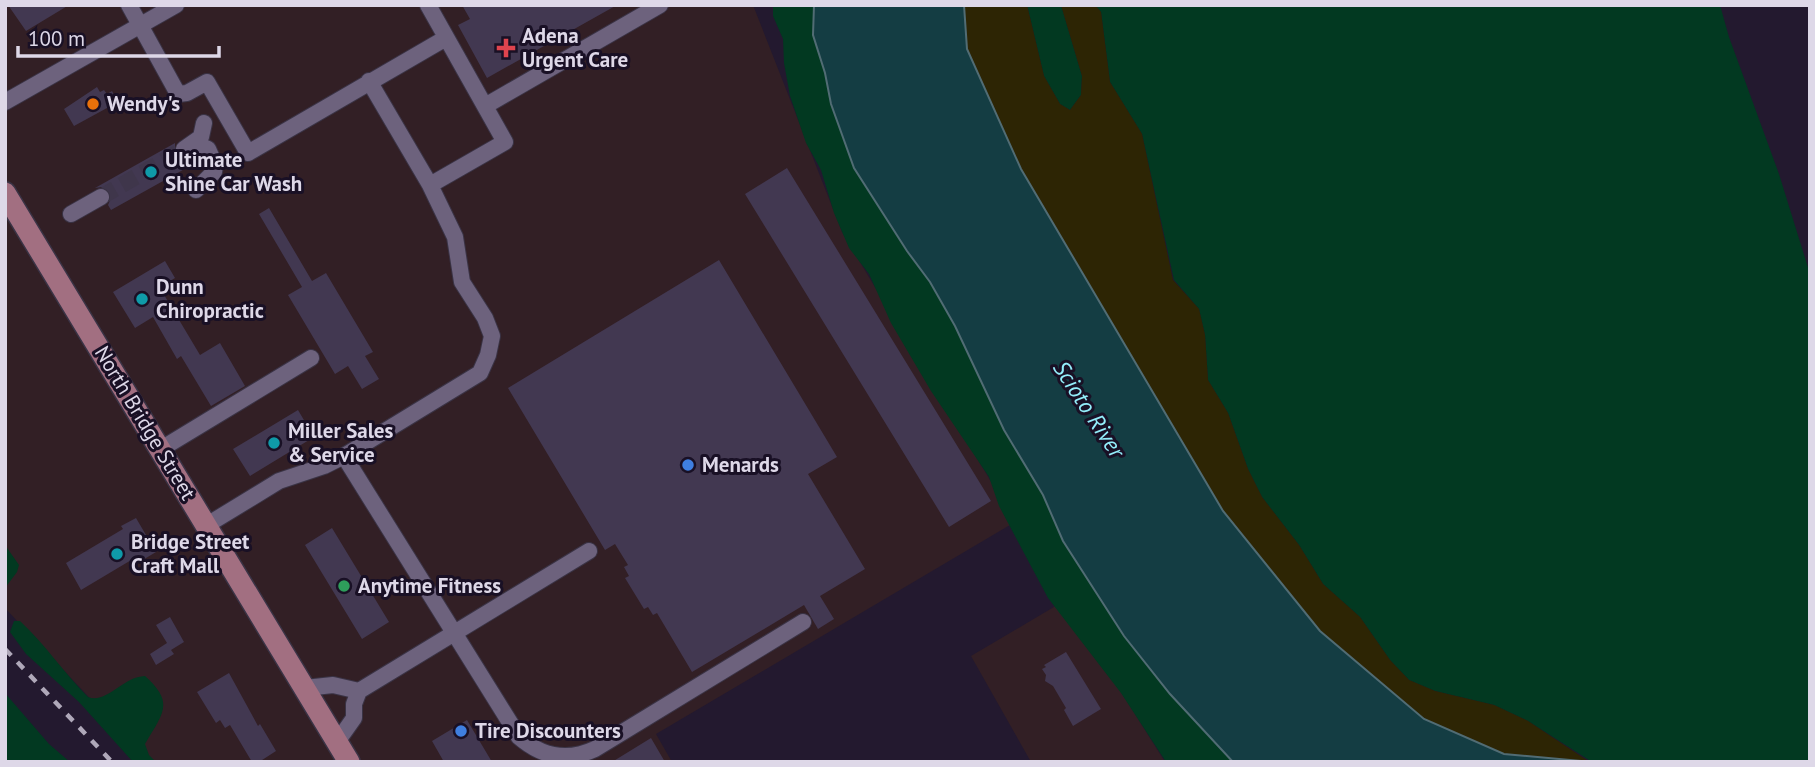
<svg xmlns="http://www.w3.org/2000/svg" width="1815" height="767" font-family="'PT Sans',sans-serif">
<rect width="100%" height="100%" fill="#23192f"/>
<path fill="#321f25" d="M5,5H753L842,232L1015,522L656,734L672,762H150L5,608Z
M1064,601L1165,762H1031L971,656Z"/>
<path fill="#023921" d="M773,5H814L813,35L825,73L831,104L854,168L907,251L930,282L955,326L1004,430L1043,495L1063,541L1124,636L1170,694L1233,762H1166L1121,693L1048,598L999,506L989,477L931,391L891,323L869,274L849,248L834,213L821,170L806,143L790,96L784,63L783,39L773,16Z
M1027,5H1061L1082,76L1081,95L1070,110L1060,104L1044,76Z
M1095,5H1720L1729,37L1779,174L1810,274V762H1592L1528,721L1494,705L1435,691L1409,680L1390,660L1360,617L1323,584L1299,545L1262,497L1248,469L1228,413L1208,380L1205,335L1199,309L1174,280L1142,134L1110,82L1101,12Z
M5,545L19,565L17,572L5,588Z
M14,621H20C45,644 64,673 88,697C107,704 122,677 145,676C175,703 163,713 145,744L149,755L156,762H133L79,702L26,654L10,632Z
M5,693L49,744L70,762H5Z"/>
<path fill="#2d2504" d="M964,5H1027L1044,76L1060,104L1070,110L1081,95L1082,76L1061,5H1095L1101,12L1110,82L1142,134L1173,280L1199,309L1205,335L1208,380L1228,413L1248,469L1262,497L1299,545L1323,584L1360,617L1390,660L1409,680L1435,691L1494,705L1528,721L1588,761L1504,754L1424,719L1320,631L1223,511L1021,169L967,49Z"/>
<path fill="#143d43" stroke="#516c74" stroke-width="2" d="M814,5H964L967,49L1021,169L1223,511L1320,631L1424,719L1504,754L1592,762H1233L1170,694L1124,636L1063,541L1043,495L1004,430L955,326L930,282L907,251L854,168L831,104L825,73L813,35Z"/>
<path fill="#423851" d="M8,5H69L26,31Z
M462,5H617L487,78L458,25L470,19Z
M97,87L100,92L104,90L107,94L112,91L118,102L74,126L64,109Z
M175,143V154L180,159H186L190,166L111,210L108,205L111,198L110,191L102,187L95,188Z
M787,168L991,501L949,527L745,194Z
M269,208L312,281L326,273L373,352L365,356L379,379L362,389L348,366L335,374L288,295L302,287L259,214Z
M719,260L837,457L808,474L865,569L820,596L834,619L818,629L804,605L692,672L657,613L653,615L648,607L644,609L625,578L629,576L624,567L628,565L615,544L605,550L508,388Z
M165,261L175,278L165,284L168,289L163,293L200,355L220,343L245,386L211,406L181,356L177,359L153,317L135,328L113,292Z
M298,410L314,437L250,476L233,449Z
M136,518L156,552L141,561L138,556L81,590L66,563L123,529L121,526Z
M332,528L389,622L362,639L305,545Z
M170,617L184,642L171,650L174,654L156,665L150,654L167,643L156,625Z
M1066,652L1101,709L1073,726L1064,710L1066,708L1053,686L1045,681L1046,675L1042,669L1046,667L1044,665Z
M229,673L258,726L260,724L276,751L259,762H252L230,725L225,728L220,720L216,723L197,692Z
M467,720L492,762H444L432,741Z
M651,738L665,762H612Z"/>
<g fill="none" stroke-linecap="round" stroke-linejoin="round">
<path stroke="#3f364b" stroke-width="16" stroke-dasharray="16 8" stroke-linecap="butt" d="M101,197L184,149"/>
<g stroke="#3a3345" stroke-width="18">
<path id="minor" d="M129,5L178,94L187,93L207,82L248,153L446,38
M428,5L505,142L430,185
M5,102L176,5
M485,106L660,5
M195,143L208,149L215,165L214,172L196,190
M184,149L201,137L204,123
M71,214L101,197
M161,449L311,358
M344,456L519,737C542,757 567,762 595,749L803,622
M207,525L279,481L324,466L344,456L480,373L488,355L492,336L485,318L462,282L455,237L430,185L369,81
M305,688L333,685L359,691L589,551
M337,742L354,718V704L359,691"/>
</g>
<g stroke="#3a3345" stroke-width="24">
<path id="major" d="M5,193L349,762"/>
</g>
<use href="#minor" stroke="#6d627d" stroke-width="16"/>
<use href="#major" stroke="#a26f81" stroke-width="21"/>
<path stroke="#afa8b9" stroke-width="4.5" stroke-dasharray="9 9" stroke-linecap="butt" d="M5,649L112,762"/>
</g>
<path fill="#e0444e" stroke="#191025" stroke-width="2.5" d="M502.5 37.5h7v7h7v7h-7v7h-7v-7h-7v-7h7z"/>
<circle fill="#e8710a" stroke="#191025" stroke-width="2.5" cx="93" cy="104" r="7"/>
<g fill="#0f9aa8" stroke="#191025" stroke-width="2.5">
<circle cx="151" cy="172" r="7"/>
<circle cx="142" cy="299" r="7"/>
<circle cx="274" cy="443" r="7"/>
<circle cx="117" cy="554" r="7"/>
</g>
<g fill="#3f7fe0" stroke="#191025" stroke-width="2.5">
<circle cx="688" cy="465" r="7"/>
<circle cx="461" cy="731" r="7"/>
</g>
<circle fill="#2e9e5b" stroke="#191025" stroke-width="2.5" cx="344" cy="586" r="7"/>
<g text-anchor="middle" stroke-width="6" stroke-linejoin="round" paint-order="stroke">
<g font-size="21" font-weight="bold" fill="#ded8e8" stroke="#191025" text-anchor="start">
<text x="522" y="43">Adena<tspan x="522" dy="24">Urgent Care</tspan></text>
<text x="107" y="111">Wendy's</text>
<text x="165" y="167">Ultimate<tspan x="165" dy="24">Shine Car Wash</tspan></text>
<text x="156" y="294">Dunn<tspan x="156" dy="24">Chiropractic</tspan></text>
<text x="288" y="438">Miller Sales<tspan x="288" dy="24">&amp; Service</tspan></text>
<text x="702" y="472">Menards</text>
<text x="131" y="549">Bridge Street<tspan x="131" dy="24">Craft Mall</tspan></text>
<text x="358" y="593">Anytime Fitness</text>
<text x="475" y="738">Tire Discounters</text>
</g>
<g font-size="21" fill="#ded8e8" stroke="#191025">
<text transform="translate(145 423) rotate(59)" y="7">North Bridge Street</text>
</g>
<g font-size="23" font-style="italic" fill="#93edfa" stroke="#191025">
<text transform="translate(1089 409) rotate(57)" y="8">Scioto River</text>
</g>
</g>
<rect width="1815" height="767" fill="none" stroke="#ded8e8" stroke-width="14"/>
<path d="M18 46v10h201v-10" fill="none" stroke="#ded8e8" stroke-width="3.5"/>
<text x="28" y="46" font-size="21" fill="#ded8e8" stroke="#191025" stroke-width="5" paint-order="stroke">100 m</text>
</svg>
